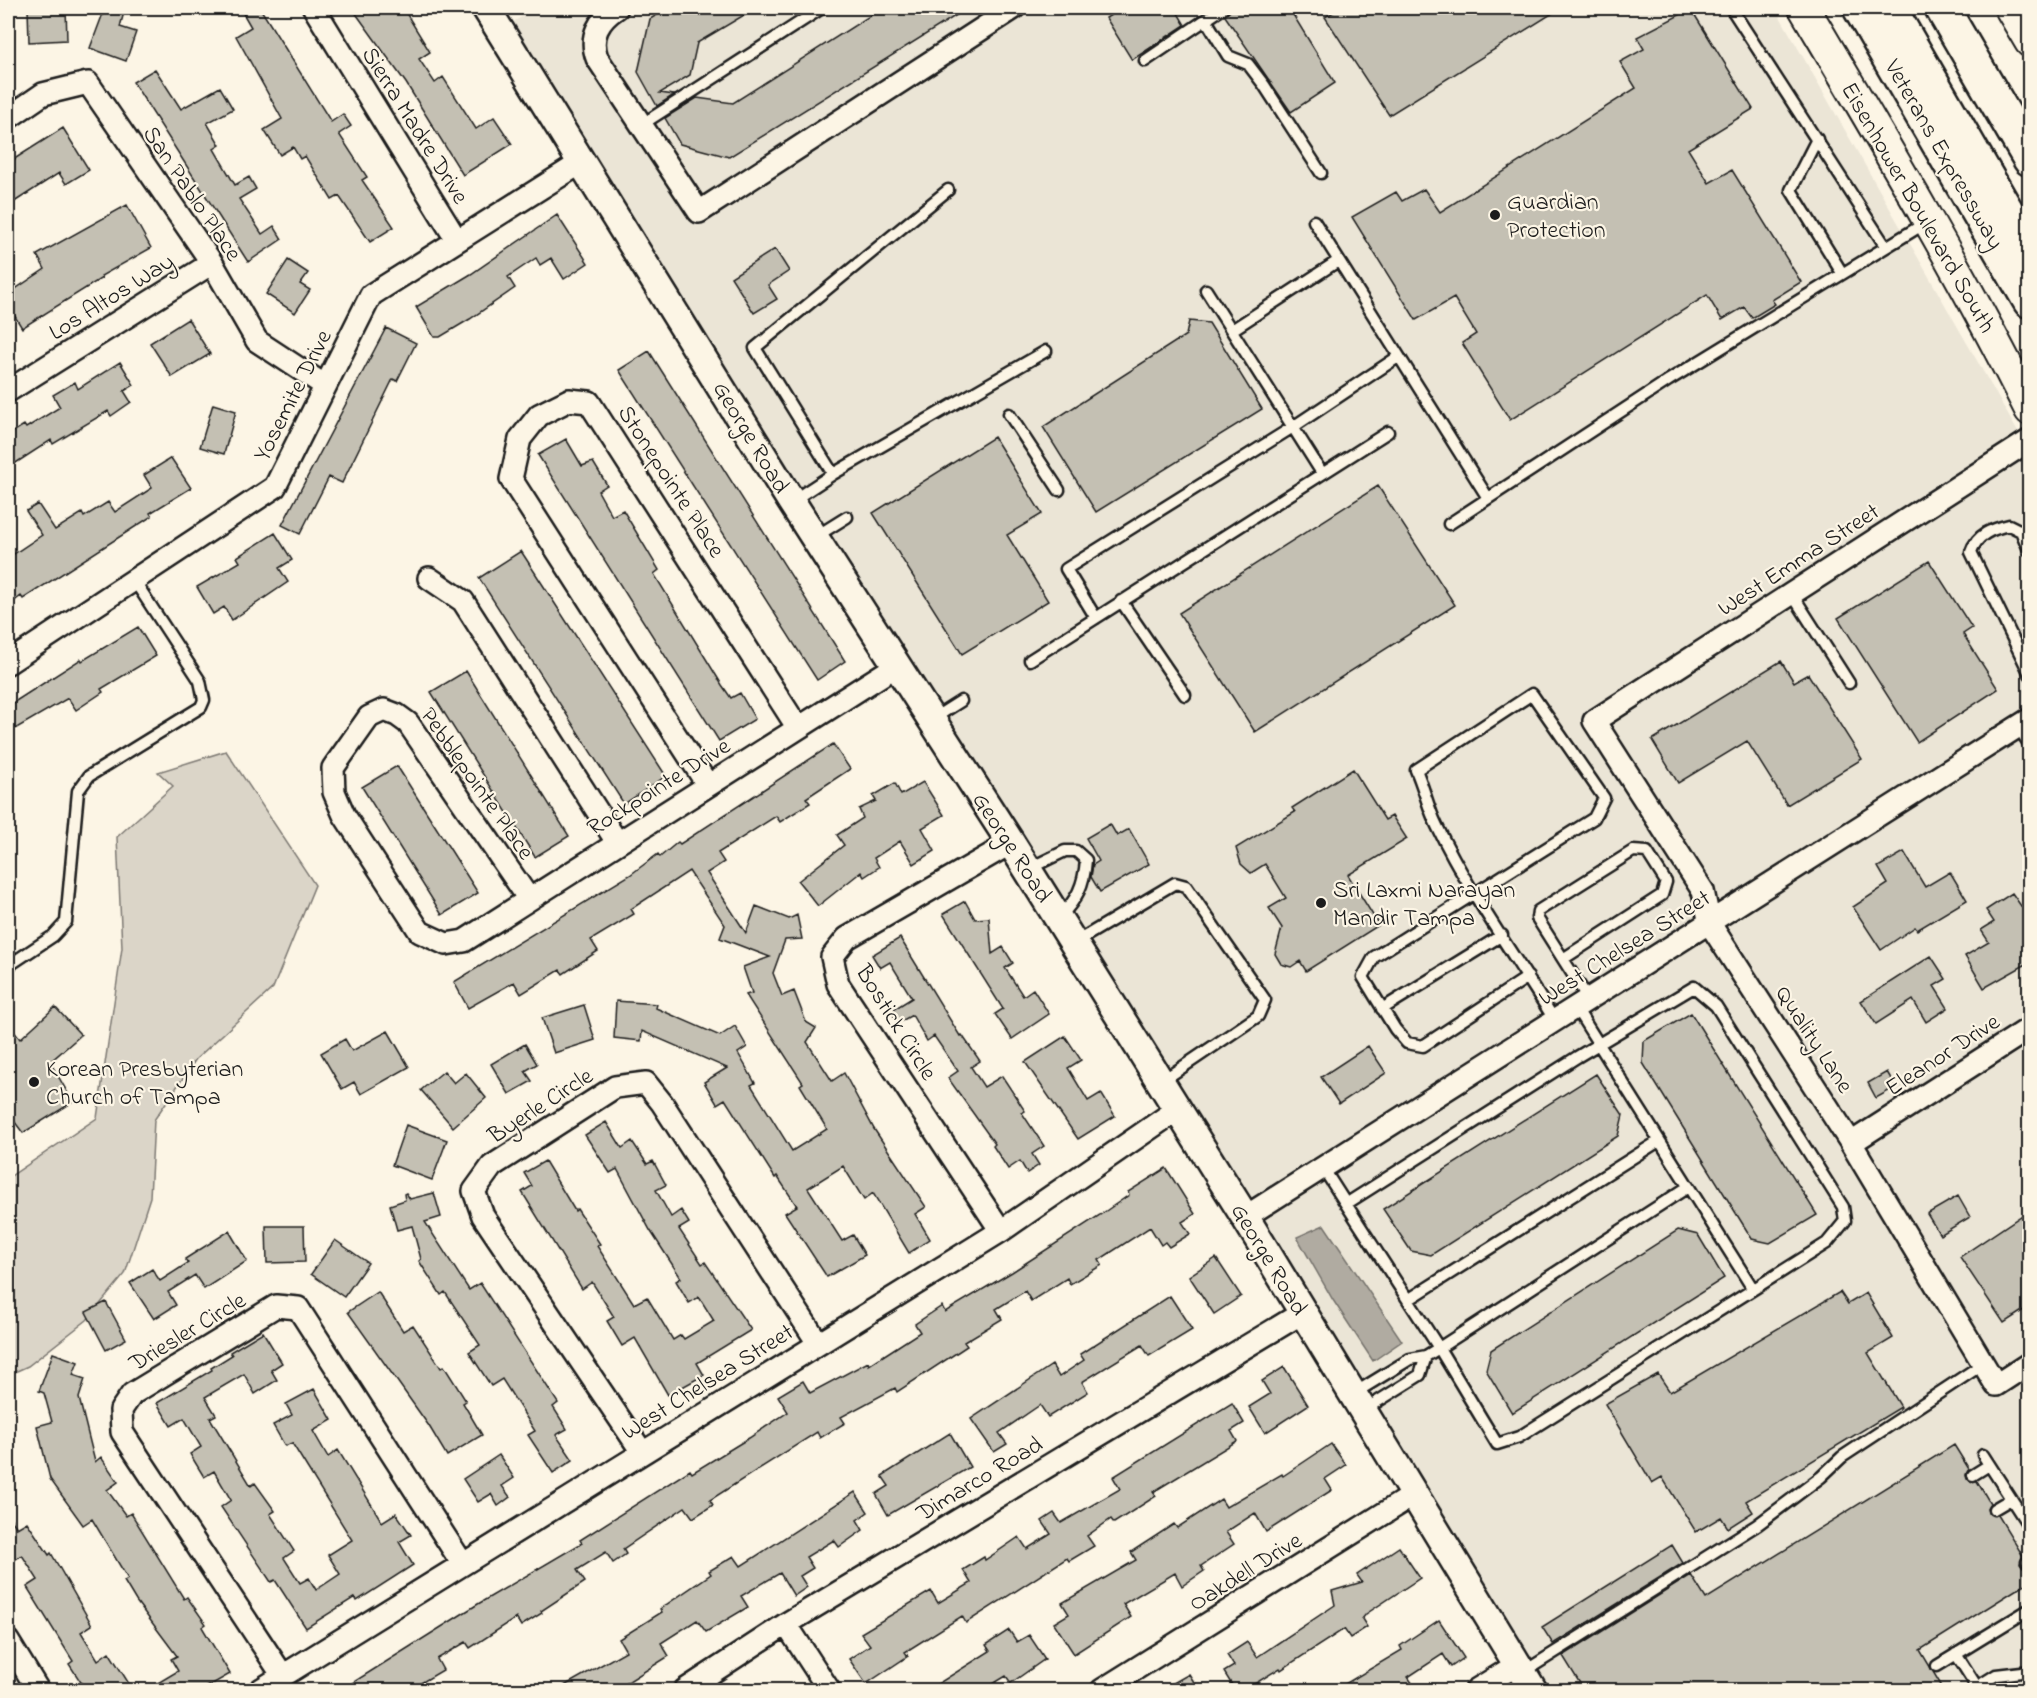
<svg xmlns="http://www.w3.org/2000/svg" width="2037" height="1698" font-family="'Indie Flower',sans-serif">
<rect width="100%" height="100%" fill="#fcf5e5"/>
<filter id="ink" filterUnits="userSpaceOnUse"><feTurbulence type="fractalNoise" baseFrequency=".0167" numOctaves="2"/><feDisplacementMap in="SourceGraphic" scale="12" xChannelSelector="R" yChannelSelector="G"/><feConvolveMatrix kernelMatrix="1 2 1 2 8 2 1 2 1" color-interpolation-filters="sRGB"/></filter>
<g filter="url(#ink)">
<path fill="#ebe5d6" fill-rule="evenodd" d="M537,8H1775L2019,434L1581,717L1694,894L1699,918L1248,1203L904,661L508,25Z
M2029,453V707L1716,907L1608,725Z
M2029,732V1016L1853,1128L1724,927Z
M1708,938L1843,1148L1993,1398L2029,1376V1690H1544L1259,1221ZM1324,1225L1401,1341L1373,1360L1333,1300L1297,1237Z
M2029,1041V1350L1998,1370L1864,1147Z"/>
<path fill="#dbd5c8" stroke="#7c7872" stroke-width="1.5" d="M226,751L315,885L273,988L196,1059L154,1120L150,1197L125,1274L87,1320L28,1366L8,1375V1178L97,1118L122,948L117,837L173,786L158,772Z"/>
<path fill="#b0aba1" stroke="#75726c" stroke-width="1.5" d="M1324,1225L1402,1341L1373,1361L1333,1300L1297,1237Z"/>
<path fill="#c4c0b3" stroke="#1c1c1c" stroke-width="1.5" d="M28,8H66L67,40L29,42Z
M105,8L124,12L120,27L136,32L126,61L90,48Z
M240,8H260L331,122L343,114L351,126L339,134L367,177L362,180L394,227L370,242L339,196L332,200L305,156L300,159L293,147L280,155L264,130L282,119L236,36L251,27Z
M352,8H403L430,52L419,59L435,83L443,77L476,129L494,117L512,144L463,175L406,83Z
M669,8H756L697,43L690,75L660,93L674,95L657,106L638,72L650,19Z
M882,8H968L729,157L680,144L665,118L697,98L733,103Z
M1122,8H1175L1185,25L1132,60L1106,18Z
M1233,8H1289L1335,83L1291,112L1225,16Z
M1340,8H1561L1389,115L1325,17Z
M1691,9L1753,109L1688,149L1709,183L1732,170L1801,282L1772,300L1775,304L1752,318L1744,307L1722,320L1707,295L1510,420L1462,343L1476,334L1454,298L1416,320L1352,217L1396,192L1402,201L1424,189L1440,212L1636,88L1620,62L1644,49L1637,37Z
M155,69L181,109L220,87L233,109L207,123L220,145L214,149L235,185L249,177L256,189L239,199L262,234L274,226L282,239L248,262L133,82Z
M63,128L89,170L66,184L59,173L8,206V163Z
M127,205L151,248L101,276L102,278L22,328L8,305V294L45,269L37,255Z
M557,215L588,263L564,279L551,258L540,265L536,258L508,277L515,288L470,319L440,337H434L416,307L471,274Z
M775,249L789,271L768,285L777,299L754,313L731,277Z
M288,260L308,273L300,284L310,290L295,313L266,294Z
M188,319L210,354L172,377L150,343Z
M1189,321L1209,323L1262,409L1096,512L1043,427L1186,335Z
M386,328L416,343L397,381L393,379L342,483L329,477L300,534L282,525Z
M649,351L845,661L817,680L619,370Z
M120,362L134,385L124,391L131,402L111,416L108,411L53,444L51,440L8,468V435L24,425L26,428L60,407L53,395L75,382L78,389Z
M213,404L236,411L224,454L200,447Z
M994,437L1042,514L1007,535L1048,601L962,654L873,513Z
M566,439L582,466L593,462L607,485L598,491L612,516L623,510L659,570L654,574L722,685L731,698L740,693L755,719L719,741L538,455Z
M171,458L191,488L150,513L152,516L23,599L21,596L8,606V558L42,535L26,511L38,504L55,530L82,513L84,517L108,502L115,512L152,488L144,475Z
M1378,486L1455,605L1255,732L1179,613Z
M275,533L292,560L279,568L288,582L232,620L224,607L213,614L197,587L240,562L237,557Z
M521,551L666,776L624,804L479,578Z
M1929,561L1972,628L1963,634L1998,689L1917,742L1838,618Z
M138,627L156,656L101,689L103,692L76,710L68,698L8,733V706L81,659L82,661Z
M1781,661L1794,682L1808,674L1862,759L1787,805L1747,741L1678,783L1652,740Z
M466,671L569,836L535,857L431,692Z
M833,744L850,769L806,798L810,803L780,822L776,816L718,853L724,862L707,873L746,933L756,906L789,919L797,915L802,939L785,940L773,973L782,996L794,991L806,1022L816,1028L807,1042L832,1081L844,1073L874,1129L926,1207L915,1214L930,1239L909,1253L873,1193L864,1200L843,1166L808,1188L842,1241L853,1235L865,1255L827,1277L785,1213L797,1206L777,1176L775,1178L725,1099L717,1104L704,1082L727,1068L642,1031L641,1041L614,1038L616,1001L657,1004L656,1008L720,1036L735,1026L747,1047L738,1053L755,1083L751,1085L792,1151L827,1129L800,1085L803,1083L746,995L752,993L743,967L770,957L720,938L725,925L689,871L631,909L634,914L591,940L598,951L563,974L560,970L521,994L514,982L468,1008L454,982L630,875L658,854L660,857L678,842L680,844Z
M397,766L478,893L442,915L362,787Z
M1353,769L1385,820L1392,816L1407,839L1348,875L1379,925L1306,971L1300,961L1291,967L1281,964L1275,954L1282,928L1269,908L1286,898L1265,864L1251,873L1241,864L1236,848L1295,812L1292,808Z
M923,782L944,815L922,828L935,851L914,864L900,841L874,858L879,867L864,877L861,872L818,906L798,881L844,845L837,835L863,818L859,809L876,801L873,796L895,783L901,795Z
M1110,824L1117,836L1129,829L1149,864L1100,892L1091,877L1093,865L1099,861L1086,838Z
M1904,852L1925,887L1950,872L1967,900L1917,930L1915,927L1881,950L1853,907L1888,884L1878,867Z
M2012,893L2030,919V962L1984,988L1965,956L1989,942L1981,930L1994,922L1986,910Z
M965,901L975,919L989,918L992,954L1003,947L1013,963L1005,968L1023,996L1033,989L1049,1014L1012,1039L995,1014L1003,1009L943,914Z
M900,938L960,1036L962,1035L980,1061L971,1067L984,1087L1002,1076L1025,1111L1022,1113L1044,1146L1032,1154L1039,1165L1027,1173L1020,1161L1008,1169L993,1146L995,1144L948,1078L958,1071L934,1036L927,1041L912,1015L898,1023L891,1011L912,998L890,962L880,968L872,955Z
M1931,956L1946,979L1934,986L1948,1008L1926,1022L1913,1000L1876,1024L1861,1001Z
M584,1005L595,1040L554,1053L542,1018Z
M55,1007L81,1035L50,1062L73,1102L23,1133L8,1113V1024L20,1039Z
M1691,1013L1817,1215L1770,1243L1752,1239L1643,1063L1644,1041Z
M388,1031L409,1067L361,1094L354,1082L342,1089L321,1053L345,1039L352,1051Z
M1065,1036L1081,1060L1068,1068L1088,1101L1101,1093L1115,1116L1078,1139L1025,1062Z
M525,1044L537,1064L525,1071L532,1081L509,1094L491,1064Z
M1368,1046L1386,1073L1339,1104L1321,1077Z
M444,1071L454,1083L466,1073L486,1098L453,1127L421,1090Z
M1887,1072L1896,1087L1876,1098L1868,1083Z
M1596,1074L1623,1115L1618,1136L1431,1255L1411,1251L1383,1209Z
M606,1122L622,1148L632,1141L647,1164L653,1161L666,1185L656,1190L671,1217L681,1210L689,1223L679,1229L702,1264L705,1262L751,1330L697,1363L704,1375L668,1395L635,1338L622,1346L607,1321L614,1317L592,1282L582,1289L522,1192L532,1186L524,1173L545,1161L575,1211L577,1209L600,1244L597,1246L634,1304L647,1297L673,1340L681,1335L684,1339L714,1321L699,1297L689,1303L676,1281L681,1278L650,1230L617,1169L610,1173L585,1135Z
M406,1125L447,1140L432,1180L392,1165Z
M1166,1168L1195,1214L1182,1222L1190,1234L1169,1247L1165,1242L1161,1245L1150,1227L1099,1260L1102,1265L1070,1284L1067,1278L1031,1301L1025,1291L996,1309L1002,1319L964,1342L967,1346L897,1392L895,1388L841,1417L845,1423L820,1438L817,1432L710,1500L713,1505L693,1518L685,1507L623,1549L626,1554L613,1563L606,1552L577,1570L585,1582L541,1611L542,1613L521,1626L516,1618L470,1648L466,1642L437,1659L443,1670L409,1690H341L478,1604L582,1543L580,1540L690,1470L692,1473L749,1438L788,1412L778,1396L803,1381L810,1393L868,1362L869,1365L920,1332L915,1324L942,1306L945,1312L1012,1272L1100,1215L1129,1195L1128,1192Z
M406,1193L410,1199L434,1193L441,1217L425,1222L469,1290L480,1283L558,1403L553,1407L567,1429L556,1435L573,1460L553,1473L528,1435L535,1431L502,1379L491,1386L469,1352L480,1345L445,1292L441,1295L419,1261L421,1259L412,1226L397,1230L390,1205L405,1200L404,1194Z
M1958,1196L1970,1217L1940,1235L1927,1214Z
M2030,1210V1306L2004,1323L1960,1257Z
M266,1226H304L305,1262L267,1263Z
M1678,1230L1698,1235L1724,1278L1512,1413L1486,1370L1491,1350Z
M229,1231L247,1261L204,1289L195,1275L168,1292L176,1305L154,1319L130,1283L152,1269L160,1281L188,1263L185,1259Z
M335,1240L368,1263L344,1297L311,1274Z
M1216,1258L1241,1296L1214,1314L1189,1276Z
M378,1292L403,1331L413,1325L441,1368L444,1366L466,1401L463,1403L482,1435L447,1456L429,1426L348,1312Z
M1840,1292L1848,1304L1866,1293L1893,1338L1868,1353L1901,1407L1746,1501L1753,1512L1728,1528L1721,1517L1696,1532L1662,1477L1652,1483L1605,1404L1658,1374L1670,1392Z
M1170,1296L1192,1330L1149,1356L1142,1345L1082,1382L1088,1392L1048,1417L1040,1405L999,1433L1007,1444L994,1452L971,1419L1052,1365L1059,1377L1084,1360L1080,1354Z
M106,1302L126,1339L106,1350L86,1312Z
M263,1332L282,1363L271,1370L277,1380L255,1394L244,1374L205,1397L216,1415L210,1418L251,1486L255,1483L275,1511L270,1514L294,1551L284,1558L300,1583L309,1578L316,1590L340,1574L328,1555L352,1540L292,1443L285,1446L273,1425L292,1415L286,1404L314,1389L332,1420L313,1431L328,1457L338,1450L382,1522L396,1513L411,1535L399,1542L413,1565L357,1601L355,1597L306,1628L275,1580L271,1582L221,1507L231,1500L214,1471L204,1477L190,1454L201,1447L184,1418L171,1426L157,1403L212,1370L211,1368L232,1355L230,1352Z
M53,1353L78,1362L73,1375L85,1379L79,1398L95,1462L101,1457L118,1482L107,1490L126,1516L131,1513L184,1599L187,1597L206,1624L202,1627L230,1674L202,1690H146L178,1671L171,1659L177,1656L136,1601L124,1581L128,1579L92,1519L83,1525L50,1479L37,1426L52,1422L44,1393L39,1391Z
M1284,1367L1308,1405L1265,1433L1249,1407L1270,1394L1262,1381Z
M1232,1403L1244,1423L1231,1431L1237,1441L1153,1492L1156,1496L1114,1523L1111,1519L1087,1536L1094,1546L1069,1561L1067,1558L966,1623L962,1616L905,1652L908,1656L866,1684L849,1659L870,1645L861,1633L931,1591L938,1603L971,1583L963,1570L984,1557L985,1560L1019,1537L1027,1549L1051,1534L1042,1521L1054,1513L1061,1523L1120,1489L1113,1477Z
M950,1433L970,1467L888,1515L876,1494L889,1486L882,1476Z
M1331,1444L1346,1465L1325,1479L1332,1490L1266,1532L1255,1513L1226,1532L1234,1544L1201,1566L1204,1571L1182,1586L1175,1573L1123,1604L1131,1617L1074,1654L1054,1623L1069,1614L1062,1603L1136,1560L1131,1552L1174,1524L1177,1528L1221,1499L1226,1507L1282,1474L1283,1476Z
M1954,1445L1969,1469L1966,1475L1967,1479L1977,1481L1990,1503L1987,1508L1988,1513L1998,1515L2023,1556L2020,1564L2023,1568L2030,1569V1581L1920,1650L1944,1690H1584L1563,1656L1691,1575L1706,1599Z
M499,1455L514,1478L502,1486L510,1497L498,1506L491,1494L478,1502L463,1479Z
M855,1492L868,1512L857,1520L863,1530L839,1547L834,1540L806,1557L813,1568L800,1576L807,1587L794,1596L780,1573L741,1596L748,1607L706,1632L697,1620L661,1643L669,1656L615,1690H557L626,1651L619,1639L662,1612L660,1609L711,1574L709,1571L734,1556L741,1566Z
M8,1515L17,1528L27,1522L49,1555L51,1553L92,1625L81,1632L98,1660L109,1652L133,1690H86L69,1664L73,1661L27,1587L38,1580L22,1555L8,1564Z
M1672,1545L1683,1563L1553,1644L1542,1627Z
M1399,1547L1420,1578L1366,1614L1362,1619L1367,1627L1350,1638L1344,1629L1281,1670L1280,1668L1245,1690H1235L1224,1672L1234,1666L1227,1655L1247,1642L1257,1657L1335,1605L1332,1591L1362,1582L1357,1575Z
M1439,1620L1464,1658L1451,1667L1443,1654L1408,1677L1417,1690H1335L1402,1650L1400,1646Z
M1009,1630L1017,1642L1029,1635L1045,1659L1011,1683L1006,1676L983,1690H928L990,1651L986,1645Z
M1189,1674L1199,1690H1161Z"/>
<g fill="none" stroke-linecap="round" stroke-linejoin="round">
<g stroke="#1c1c1c" stroke-width="15">
<path id="service" d="M1731,8L1886,247
M1206,20L1228,56L1248,64L1264,85L1321,173
M1145,61L1223,8
M641,125L822,8
M1817,139L1791,190L1842,273
M948,190L755,348L833,474L1046,351
M1314,221L1488,498
M1206,290L1322,473
M1232,330L1338,261
M1009,414L1059,490
M792,501L833,474
M1449,524L1669,380L1927,222
M815,537L847,517
M2030,552L2021,531L2009,525C1992,529 1977,534 1971,552L2030,674
M1792,594L1849,683
M1121,601L1185,695
M1096,618L1066,569L1293,427L1398,357
M1030,660L1388,432
M931,720L961,701
M2018,727L2030,745
M1028,869L1065,851H1076L1086,860C1084,886 1077,899 1059,918
M1074,943L1175,883L1186,886L1265,1000L1258,1016L1162,1081
M1563,959L1662,895L1666,882L1647,852L1633,851L1538,911L1537,918L1589,1000
M8,966L53,936L66,922L78,791L89,776L201,707L204,700L200,681L134,580
M1528,977L1423,1046L1407,1043L1395,1029L1363,977L1374,957L1594,818L1604,798L1532,694L1416,770C1424,788 1428,808 1437,826C1468,891 1517,959 1555,1021
M1576,1008L1753,1289
M1382,1009L1502,935
M1323,1168L1346,1204
M1408,1300L1659,1141
M1353,1394L1410,1359L1426,1356L1439,1348L1346,1204L1577,1057L1694,987L1716,1006L1843,1207L1845,1221L1827,1243L1519,1437L1497,1444L1439,1348L1688,1187
M1364,1410L1420,1375L1426,1356
M1983,1455L2030,1528
M1973,1475L1989,1465
M1994,1509L2011,1499
M2027,1562L2030,1561
M1956,1654L1977,1687
M1937,1666L2030,1609
M1522,1673L1757,1525L1821,1477L1842,1457L1983,1364
M1972,1690L1996,1675L2030,1671"/>
</g>
<g stroke="#1c1c1c" stroke-width="26">
<path id="minor" d="M314,8L456,239
M617,8C599,20 589,36 597,58L699,212L1014,8
M8,118L43,94L88,83L212,263L257,341L324,385
M8,391L212,263
M2030,440L1594,721L1703,891L1710,924L1851,1143L1996,1385L2030,1363
M429,578L463,601L617,842
M8,663L275,487L371,295L582,162
M707,784L511,479L520,439L539,415L569,400L589,402L798,728
M529,899L408,723L397,715L384,710L369,717L333,768L334,792L344,815L420,932L446,944L464,941L896,666
M1851,1143L2030,1028
M1245,1217L2030,719
M1001,1231L838,984L832,957L847,938L1011,843
M642,1452L483,1216L474,1191L492,1166L615,1087L646,1083L662,1103L818,1343
M786,1624L829,1690
M8,1641L38,1690
M283,1676L122,1432L121,1410L132,1394L276,1306L298,1308L462,1563
M260,1690L1001,1231L1178,1109
M685,1690L786,1624L1302,1313
M1102,1690L1415,1494
M1476,1690L1518,1664"/>
</g>
<g stroke="#1c1c1c" stroke-width="32">
<path id="tertiary" d="M486,8L791,501L1011,843L1245,1217L1533,1690"/>
</g>
<g stroke="#1c1c1c" stroke-width="34">
<path id="secondary" d="M1804,8C1882,140 1961,272 2030,410
M2010,8L2030,42"/>
</g>
<g stroke="#1c1c1c" stroke-width="38">
<path id="motorway" d="M1860,8L2030,301
M1889,8L2030,252
M1942,8L2030,159"/>
</g>
<use href="#service" stroke="#fcf5e5" stroke-width="10"/>
<use href="#minor" stroke="#fcf5e5" stroke-width="21"/>
<use href="#tertiary" stroke="#fcf5e5" stroke-width="27"/>
<use href="#secondary" stroke="#fcf5e5" stroke-width="30"/>
<use href="#motorway" stroke="#fcf5e5" stroke-width="33"/>
</g>
</g>
<g fill="#1c1c1c" stroke="#fcf5e5" stroke-width="2">
<circle cx="1495" cy="215" r="6"/>
<circle cx="1321" cy="903" r="6"/>
<circle cx="34" cy="1082" r="6"/>
</g>
<g text-anchor="middle" stroke-width="4.5" stroke-linejoin="round" paint-order="stroke">
<g font-size="24" fill="#1c1c1c" stroke="#fcf5e5">
<text transform="translate(416 125) rotate(58)" y="8">Sierra Madre Drive</text>
<text transform="translate(1945 154) rotate(60)" y="8">Veterans Expressway</text>
<text transform="translate(193 193) rotate(56)" y="8">San Pablo Place</text>
<text transform="translate(1919 207) rotate(60)" y="8">Eisenhower Boulevard South</text>
<text transform="translate(111 296) rotate(-32)" y="8">Los Altos Way</text>
<text transform="translate(292 395) rotate(-63)" y="8">Yosemite Drive</text>
<text transform="translate(752 437) rotate(59)" y="8">George Road</text>
<text transform="translate(672 481) rotate(57)" y="8">Stonepointe Place</text>
<text transform="translate(1798 559) rotate(-33)" y="8">West Emma Street</text>
<text transform="translate(478 783) rotate(55)" y="8">Pebblepointe Place</text>
<text transform="translate(658 786) rotate(-32)" y="8">Rockpointe Drive</text>
<text transform="translate(1013 847) rotate(57)" y="8">George Road</text>
<text transform="translate(1624 947) rotate(-32)" y="8">West Chelsea Street</text>
<text transform="translate(897 1022) rotate(58)" y="8">Bostick Circle</text>
<text transform="translate(1815 1039) rotate(57)" y="8">Quality Lane</text>
<text transform="translate(1942 1054) rotate(-33)" y="8">Eleanor Drive</text>
<text transform="translate(540 1105) rotate(-33)" y="8">Byerle Circle</text>
<text transform="translate(1270 1259) rotate(59)" y="8">George Road</text>
<text transform="translate(187 1331) rotate(-31)" y="8">Driesler Circle</text>
<text transform="translate(707 1381) rotate(-32)" y="8">West Chelsea Street</text>
<text transform="translate(979 1478) rotate(-31)" y="8">Dimarco Road</text>
<text transform="translate(1245 1571) rotate(-32)" y="8">Oakdell Drive</text>
</g>
<g font-size="24" fill="#1c1c1c" stroke="#fcf5e5" text-anchor="start">
<text x="1507" y="209">Guardian<tspan x="1507" dy="28">Protection</tspan></text>
<text x="1333" y="897">Sri Laxmi Narayan<tspan x="1333" dy="28">Mandir Tampa</tspan></text>
<text x="46" y="1076">Korean Presbyterian<tspan x="46" dy="28">Church of Tampa</tspan></text>
</g>
</g>
<rect width="2037" height="1698" fill="none" stroke="#fcf5e5" stroke-width="30"/>
<rect x="15" y="15" width="2007" height="1668" fill="none" stroke="#1c1c1c" stroke-width="2" filter="url(#ink)"/>
</svg>
